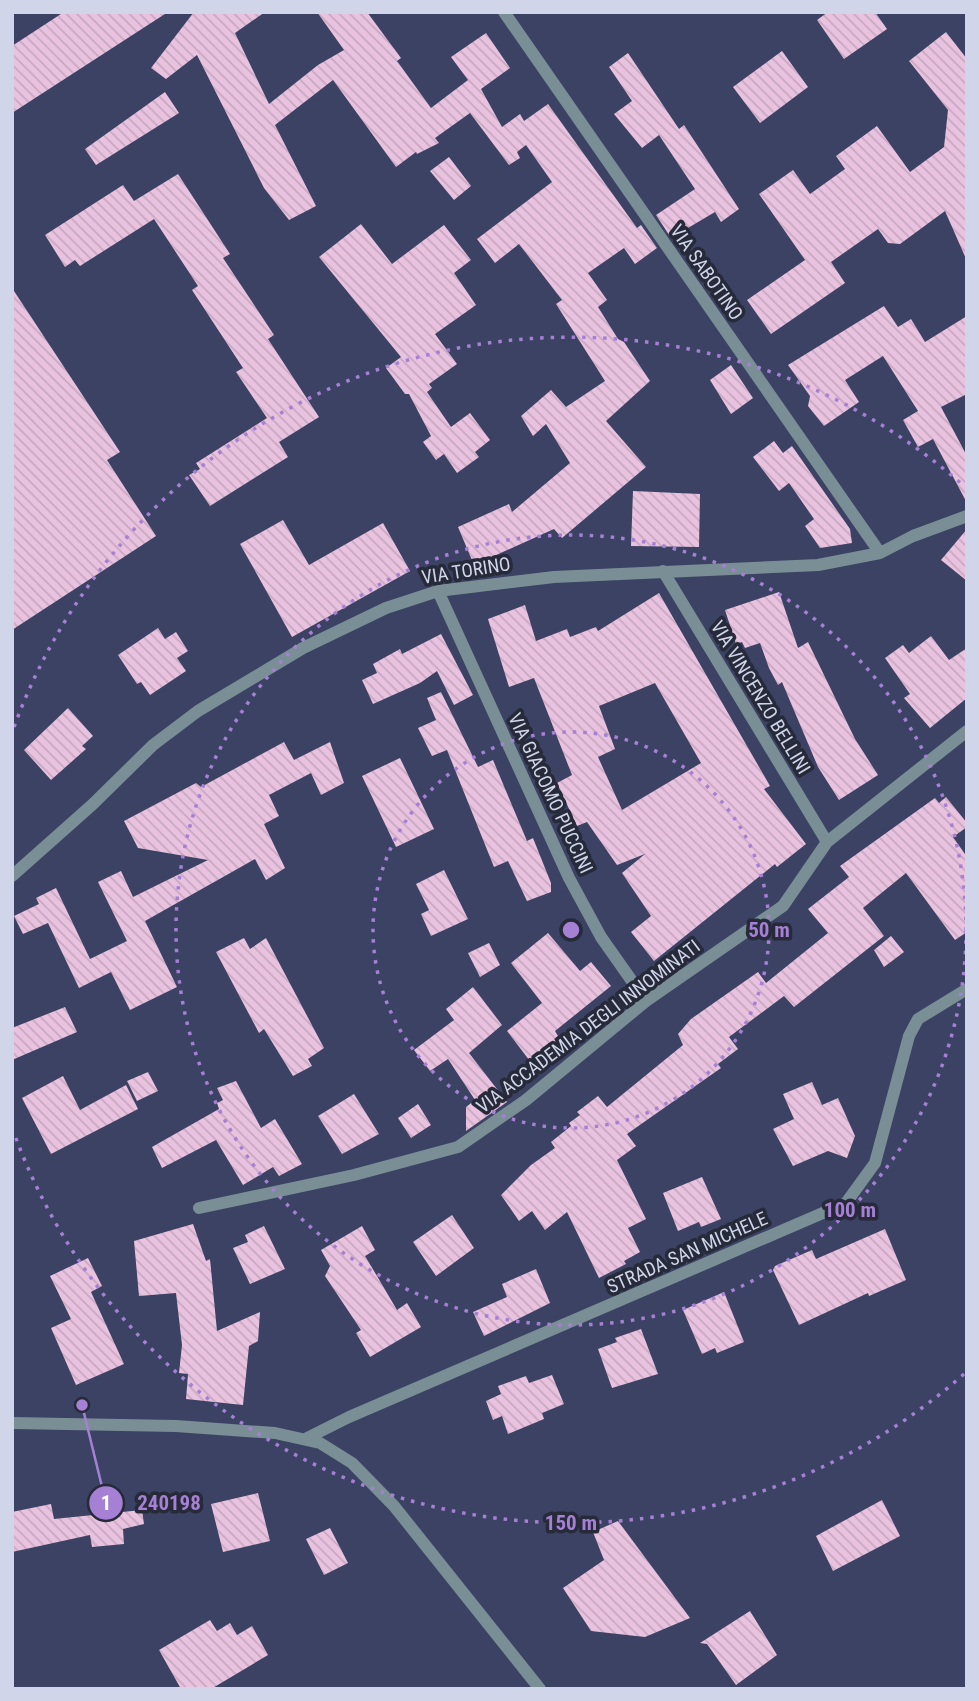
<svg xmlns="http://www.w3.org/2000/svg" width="979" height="1701" font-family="'Roboto Condensed',sans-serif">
<defs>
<pattern id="building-back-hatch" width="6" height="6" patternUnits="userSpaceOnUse" patternTransform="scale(1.75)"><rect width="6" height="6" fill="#e9c2df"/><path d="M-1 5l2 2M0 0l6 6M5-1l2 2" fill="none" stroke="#c7a8c0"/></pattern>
</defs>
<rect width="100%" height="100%" fill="#3b4264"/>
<path fill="url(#building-back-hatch)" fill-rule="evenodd" d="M64,12H168L12,113V46Z
M194,12H265L235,33L269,104L318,65L344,50L317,12H367L401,58L397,61L431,108L468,80L451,57L486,33L510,68L481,89L502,127L520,114L524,121L548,104L637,228L641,225L657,248L635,264L624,248L588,273L607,300L598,307L618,339L624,342L650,381L606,421L646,467L562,538L554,529L474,565L458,527L509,504L512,512L570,463L546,424L533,436L521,416L551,390L566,407L605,381L556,304L562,300L519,244L495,263L477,239L552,182L526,145L517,152L520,158L509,165L470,113L435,138L439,143L417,154L416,152L396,167L333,80L275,125L316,206L289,220L264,188L197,55L166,79L151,68Z
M828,12H875L887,29L844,59L817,20Z
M946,32L967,59V261L945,211L900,244L888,243L878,229L831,262L845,283L771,334L747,300L805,260L759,194L793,170L810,194L845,169L836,156L877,126L910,172L944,147L948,110L909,61Z
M782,51L808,87L760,123L733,87Z
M628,53L679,129L684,125L739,209L721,222L715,212L671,238L656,215L695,189L659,135L642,148L614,114L632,101L609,67Z
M165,92L179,113L96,165L85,149Z
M449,157L471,186L454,200L430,171Z
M178,174L230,254L223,258L274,335L268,339L319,417L279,442L288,457L210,506L189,475L200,469L196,463L267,418L236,372L243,368L192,290L198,286L154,219L80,266L75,260L65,267L45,235L123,185L134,201Z
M361,224L392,264L444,225L471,260L454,273L476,305L435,334L457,364L429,384L432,388L427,392L451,427L470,413L490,440L475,452L479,457L457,473L444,454L436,460L423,442L431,436L409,394H405L386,368L401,357L319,257Z
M12,288L120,452L107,460L156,536L12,630Z
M884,306L898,327L911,319L925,342L967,316V394L941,407L967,456V503L933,439L918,447L903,420L918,411L883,356L845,380L859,402L824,426L808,406L810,396L788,365Z
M731,365L753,398L731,414L710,380Z
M774,441L783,453L792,446L850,529L852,543L820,548L805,526L814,519L789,483L779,491L753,457Z
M633,491L700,494L699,547L631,546Z
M283,520L309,565L383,523L410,571L292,637L240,544Z
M967,529V581L941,560Z
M779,592L798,648L808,642L855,739L878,775L839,800L818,767L782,682L778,685L769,668L760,643L745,648L742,642L736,644L725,610Z
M659,593L770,786L764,789L806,844L777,867L775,864L654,961L631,932L651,916L622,873L645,854L617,865L587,822L577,826L557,783L572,775L534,678L509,687L488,619L525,605L536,641L567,629L570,637L596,627L598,631ZM655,683L701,763L622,810L598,757L615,749L599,706Z
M158,628L165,639L176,632L188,651L177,658L186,671L150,695L141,682L137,684L118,655Z
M441,634L473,695L454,705L437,671L420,683L373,704L362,680L377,673L373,664L400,649L402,654Z
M931,636L949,660L967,648V698L930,728L904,698L910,694L885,658L903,645L909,653Z
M441,692L478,767L493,760L527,841L533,838L551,883V892L527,901L508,861L494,867L447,750L432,756L418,728L436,720L427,698Z
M68,708L93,736L82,746L86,749L51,780L24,750Z
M284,742L294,760L330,742L344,783L321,795L311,773L269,795L279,816L264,824L285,868L266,880L255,859L145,921L177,987L130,1010L111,972L79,988L48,923L23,934L14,916L39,904L36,898L56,888L90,959L127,941L98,882L121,871L133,897L208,860L138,848L124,821L196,783L201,787Z
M400,758L434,829L396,847L362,776Z
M946,797L967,823V827L953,837L967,857V932L955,940L906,873L863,908L884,936L794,1007L784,996L729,1037L738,1049L718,1064L721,1068L627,1134L636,1146L617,1160L646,1219L628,1228L640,1252L624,1261L626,1264L599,1278L567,1212L545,1230L532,1211L519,1221L501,1195L531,1165L555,1148L551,1142L571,1126L569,1123L580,1115L577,1112L598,1096L607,1107L683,1045L678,1034L691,1019L758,972L766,983L828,933L808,909L849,877L840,866L935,798L939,803Z
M444,870L468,919L431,936L421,914L429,910L416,884Z
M548,933L580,971L591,962L611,986L555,1031L558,1036L554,1039L565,1053L539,1073L507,1031L542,1003L511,963Z
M891,936L904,952L884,967L874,950Z
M244,938L250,949L266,938L324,1048L308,1059L312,1066L293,1076L264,1029L259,1033L216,952Z
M489,943L500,965L480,977L468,953Z
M473,987L502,1025L469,1053L507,1102L466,1131V1107L475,1100L448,1059L430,1071L414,1050L454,1020L446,1009Z
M65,1007L77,1032L12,1060V1028Z
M148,1072L158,1091L137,1101L127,1081Z
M63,1076L80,1110L126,1085L138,1109L51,1154L22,1098Z
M236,1081L261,1128L275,1119L302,1164L279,1176L273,1167L243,1185L216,1140L162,1168L152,1147L219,1109L217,1103L223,1100L217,1088Z
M812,1082L822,1105L838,1098L855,1136L847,1158L828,1151L793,1166L773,1129L794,1119L783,1094Z
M354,1094L379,1134L342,1154L318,1116Z
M418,1104L431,1125L411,1138L398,1118Z
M702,1177L721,1219L701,1227L699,1222L678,1231L663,1193Z
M452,1215L474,1248L436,1276L413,1242Z
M193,1224L206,1261L210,1259L217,1331L260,1312L258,1341L249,1346L243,1405L186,1399L188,1374L179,1373L182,1345L176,1293L139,1296L134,1241Z
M264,1226L285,1269L250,1284L233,1248L248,1242L245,1235Z
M362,1226L375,1250L365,1256L377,1276L397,1310L407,1303L421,1327L370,1357L356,1333L361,1330L325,1276L330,1266L321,1250Z
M885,1229L906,1280L869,1296L868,1293L799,1325L773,1270L775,1266L812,1250L816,1259Z
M88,1258L102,1286L91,1292L124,1364L76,1385L51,1328L71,1319L50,1276Z
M536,1269L550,1303L484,1336L473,1312L507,1297L502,1284Z
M724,1292L744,1342L717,1353L715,1348L702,1354L683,1310Z
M641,1329L658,1374L612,1388L598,1349L617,1342L615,1338Z
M552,1375L564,1404L542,1413L544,1419L508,1434L502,1416L493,1420L486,1401L501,1394L498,1386L526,1376L529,1383Z
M258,1493L270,1541L223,1552L211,1504Z
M882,1500L900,1536L833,1571L816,1536Z
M51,1504L54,1519L142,1510L144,1524L123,1529L124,1544L92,1547L90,1535L12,1552V1512Z
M618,1521L690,1618L645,1637L591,1631L563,1588L604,1560L593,1532Z
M330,1528L348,1563L324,1575L306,1539Z
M750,1611L777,1655L736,1685L707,1644L700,1643Z
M210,1620L217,1631L230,1623L237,1635L252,1626L268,1655L211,1689H181L159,1650Z"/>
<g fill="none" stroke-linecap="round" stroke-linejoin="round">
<path stroke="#798f95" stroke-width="12" d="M504,12L880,553
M663,571L827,842
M438,591L569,878L601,937L646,1001
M12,876L93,804L153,745L198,711L303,648L386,608L438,591L554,577L818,565L880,553L913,536L967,516
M199,1208L354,1175L458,1147L526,1100L646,1001L783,906L827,842L967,731
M12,1423L176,1426L275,1433L320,1443L352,1463L394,1506L540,1689
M307,1438L349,1417L846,1203L875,1163L909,1036L918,1019L967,989"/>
</g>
<g fill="none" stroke="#a680d4" stroke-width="3.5" stroke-dasharray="3.5 7">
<circle cx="571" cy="930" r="198"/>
<circle cx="571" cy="930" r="395"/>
<path d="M964 1374A593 593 0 0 1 14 1133M14 727A593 593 0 0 1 964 486"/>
</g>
<g text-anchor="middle" stroke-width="7" stroke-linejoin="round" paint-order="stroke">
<g font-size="19" fill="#d0d5ea" stroke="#262a39">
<text transform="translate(707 272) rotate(55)" y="7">VIA SABOTINO</text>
<text transform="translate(466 570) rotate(-9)" y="7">VIA TORINO</text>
<text transform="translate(761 697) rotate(59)" y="7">VIA VINCENZO BELLINI</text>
<text transform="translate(551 793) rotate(65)" y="7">VIA GIACOMO PUCCINI</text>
<text transform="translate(588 1026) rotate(-37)" y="7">VIA ACCADEMIA DEGLI INNOMINATI</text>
<text transform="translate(687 1252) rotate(-24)" y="7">STRADA SAN MICHELE</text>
</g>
</g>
<circle cx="571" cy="930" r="10" fill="#a680d4" stroke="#262a39" stroke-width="3.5"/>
<g font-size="21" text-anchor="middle" font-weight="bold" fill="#a680d4" stroke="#262a39" stroke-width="7" stroke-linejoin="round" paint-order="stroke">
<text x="769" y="937">50 m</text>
<text x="850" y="1217">100 m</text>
<text x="571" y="1530">150 m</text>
</g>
<path fill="none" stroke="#a680d4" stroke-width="2.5" d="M82 1405L106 1503"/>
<g fill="#a680d4" stroke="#262a39" stroke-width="2.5">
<circle cx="82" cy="1405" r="7"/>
<circle cx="106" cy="1503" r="18"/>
</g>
<g font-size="21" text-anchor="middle" font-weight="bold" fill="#fff">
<text x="106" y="1510">1</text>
</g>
<g font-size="21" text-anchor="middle" font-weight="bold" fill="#a680d4" stroke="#262a39" stroke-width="7" stroke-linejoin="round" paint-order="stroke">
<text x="169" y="1510">240198</text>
</g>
<rect width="979" height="1701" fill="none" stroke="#d0d5ea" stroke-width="28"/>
</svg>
